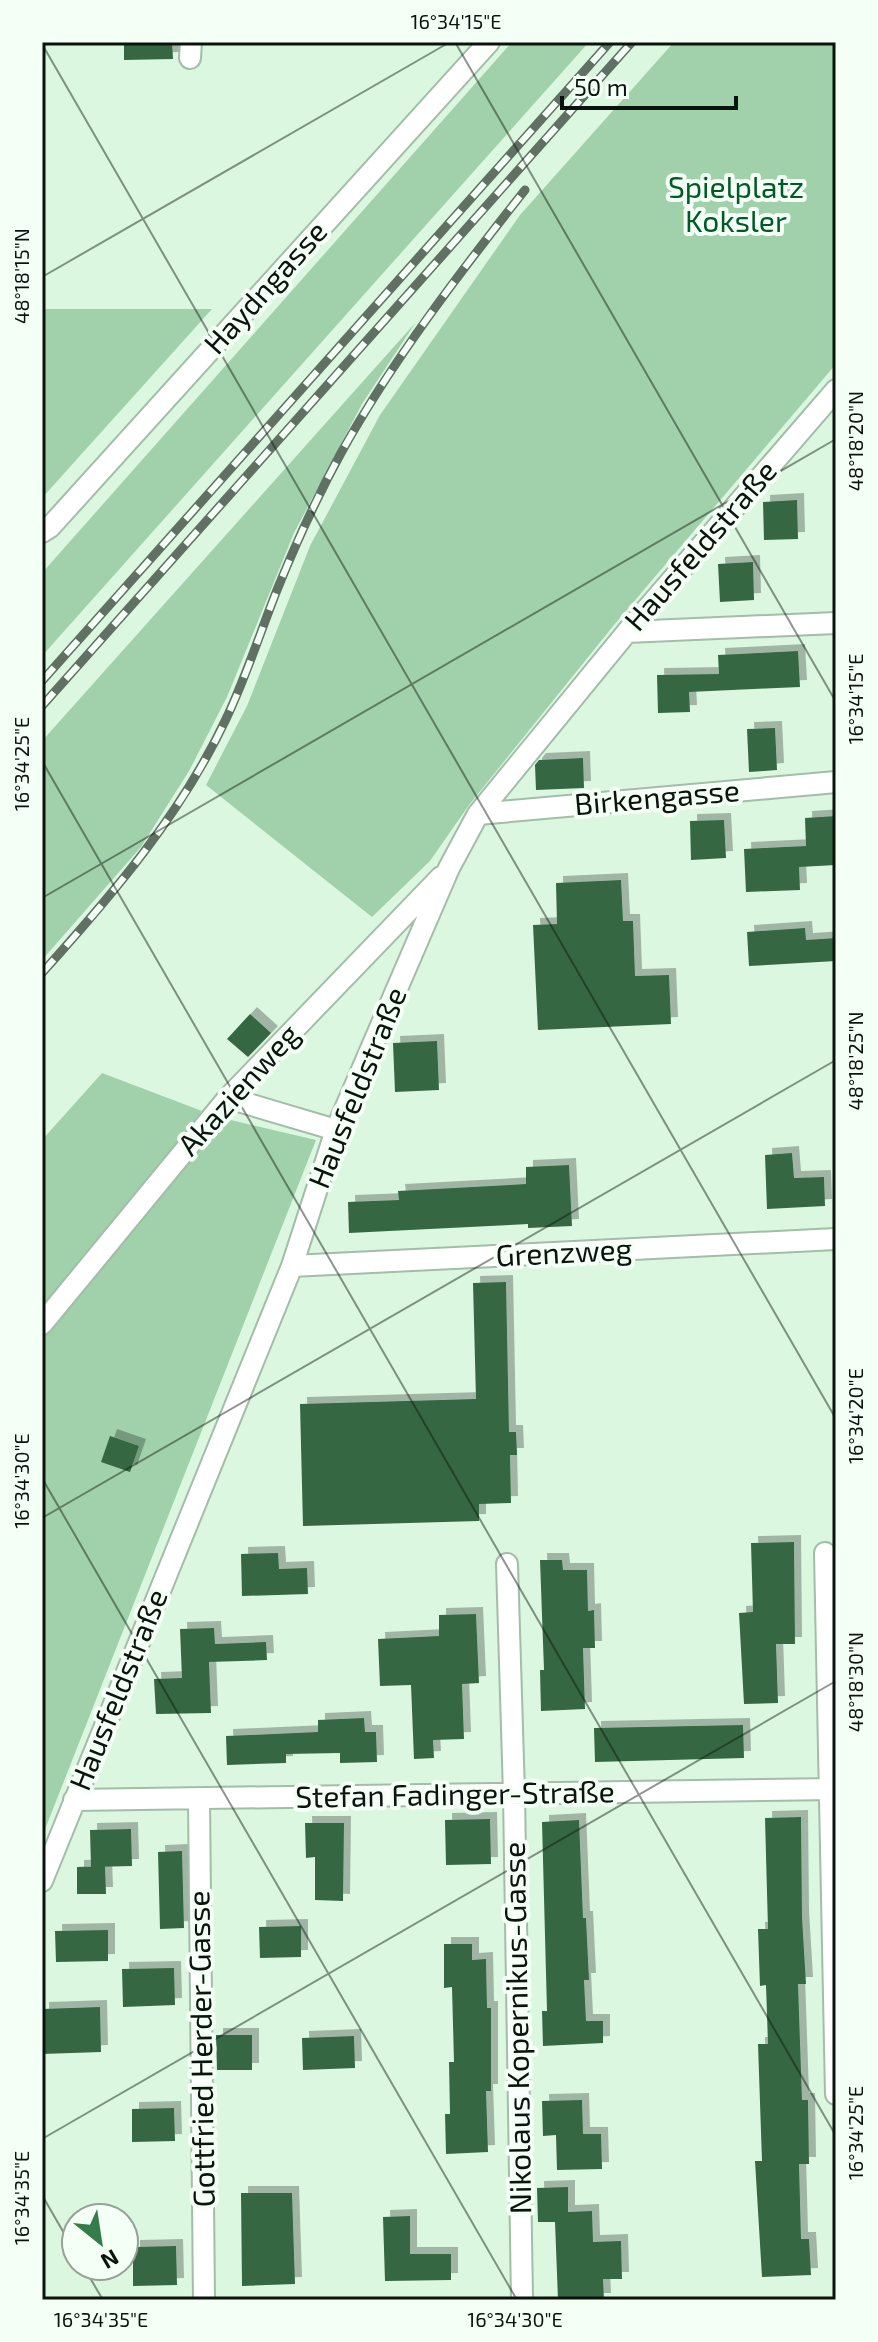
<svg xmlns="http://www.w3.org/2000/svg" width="878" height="2342" font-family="'Exo 2',sans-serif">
<defs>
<filter id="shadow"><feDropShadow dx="7" dy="-7" stdDeviation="0" flood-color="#0004"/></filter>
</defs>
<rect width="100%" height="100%" fill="#dbf7e0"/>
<path fill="#a0d1aa" d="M512,42H589L42,656V573Z
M674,42H836V364L614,625L469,805L430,861L372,917L206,785L247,706L310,546L380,415L520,215Z
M42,309H212L42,498Z
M416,322L362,404L294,533L227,697L189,771L141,847L42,960V741Z
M102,1073L202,1111L42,1311V1140Z
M218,1117L316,1140L42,1837V1328Z"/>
<path fill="#356742" filter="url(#shadow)" d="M124,42H172L173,59L124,60Z
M797,500L798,539L764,540L763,502Z
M753,562L754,600L720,602L718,564Z
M798,651L800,687L689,692L690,712L658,713L657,675L719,674L718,655Z
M775,728L777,770L749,772L747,729Z
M583,758L584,788L536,790L535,765L539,760Z
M836,816V865L799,867L800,890L746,892L744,849L806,846L805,818Z
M724,820L726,858L691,860L690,821Z
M621,880L623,921H633L635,976L669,975L671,1024L538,1030L533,925L557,924L556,883Z
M805,928L806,940L836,938V961L749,966L747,932Z
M250,1014L271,1033L248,1057L227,1039Z
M437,1041L439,1090L395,1092L393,1043Z
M792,1153L794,1178L824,1177L825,1206L767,1209L765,1155Z
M569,1165L572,1226L528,1228V1224L349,1233L348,1202L399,1200L398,1191L526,1184V1167Z
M506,1282L509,1432H516L517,1455H510L511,1503L479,1504V1521L303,1526L300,1404L476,1399L473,1283Z
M110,1436L139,1446L130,1472L101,1462Z
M794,1542L795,1644H776L778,1703L744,1704L739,1613L753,1612L751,1543Z
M278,1553L279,1569L307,1568L308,1594L242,1596L241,1554Z
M540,1560H562L563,1570H587L588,1611L594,1610L595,1648H583L585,1709L541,1711L540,1670H544Z
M476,1614L479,1683L462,1684L464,1739L433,1740L434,1758L414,1759L411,1685L380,1686L378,1639L439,1636V1615Z
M214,1628L215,1644L266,1642L267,1660L209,1662L211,1713L156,1714L154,1679L182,1678L180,1629Z
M364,1718L365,1732H376L377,1762L340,1763V1753L286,1754V1763L227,1765L226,1736L318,1732V1720Z
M743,1725L744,1758L595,1762L594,1728Z
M801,1817L802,1917L806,1984H798L802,2100H808L809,2164H799L801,2239H809L811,2275L762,2277L755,2161H762L758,2044H768L766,1985L760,1986L758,1929H768L765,1818Z
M490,1819L491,1864L446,1865L445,1820Z
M579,1820L583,1918H586L589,1980H584L586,2021H603V2043L543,2046L542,2011H547L542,1822Z
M305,1823H344L343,1901L315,1900V1857L306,1858Z
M131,1829L132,1866L91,1867L90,1830Z
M182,1851L184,1928L160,1929L158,1852Z
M105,1866L106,1894H77V1867Z
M301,1926V1957L260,1958L259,1927Z
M108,1930V1961L56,1962L55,1931Z
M444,1944H472V1960L486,1959L487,2008H491V2091H486L488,2152L446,2154L445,2114H450L449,2062H454L452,1987L444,1988Z
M174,1968L175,2005L123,2007L122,1969Z
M100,2007L101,2052L42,2054V2009Z
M216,2035H252V2070H217Z
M354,2036L355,2068L303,2070L302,2038Z
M582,2100L583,2134H601L602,2169L557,2170L556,2135L543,2136L542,2101Z
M174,2108L175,2141L132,2142V2109Z
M568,2187V2212L592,2211L593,2242L621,2241L622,2279H603L604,2300H558L555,2222H538L537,2188Z
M241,2193H292L295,2284L242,2286Z
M410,2216V2254H451V2280L385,2281L383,2217Z
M176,2246L177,2285L133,2286V2247Z"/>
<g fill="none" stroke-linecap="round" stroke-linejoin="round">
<g stroke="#a3bda8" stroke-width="24">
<path id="minor" d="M190,58L191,42
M42,532L50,527L489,42
M627,632L836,623
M478,814L836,782
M228,1098L336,1130
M292,1266L836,1239
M42,1324L228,1098L441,877
M825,1553L836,2094
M507,1564L514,1794L522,2300
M199,1799L204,2300
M74,1800L836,1789
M42,1881L292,1266L336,1130L449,868L478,814L627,632L836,390"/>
</g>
<use href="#minor" stroke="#fff" stroke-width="20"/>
<g stroke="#607164" stroke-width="9">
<path id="rail" d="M42,681L610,42
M42,706L632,42
M42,973C112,895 181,815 226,719C246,677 260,633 277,590C296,543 317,497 341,453C392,361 460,272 525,190"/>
</g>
<use href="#rail" stroke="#f4fff6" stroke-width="6" stroke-dasharray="18" stroke-linecap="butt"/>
</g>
<path fill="none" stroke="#0a130c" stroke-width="2" stroke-opacity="0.45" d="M455,42L836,702M42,44L836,1419M42,277L450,42M42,761L836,2136M42,898L836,439M42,1478L517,2300M42,1518L836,1060M42,2139L836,1681M42,2195L76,2254M83,2266L103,2300"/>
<g text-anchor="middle" stroke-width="8" stroke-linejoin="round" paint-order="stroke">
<g font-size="30" fill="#005927" stroke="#f4fff6">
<text x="736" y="198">Spielplatz<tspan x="736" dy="34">Koksler</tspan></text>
</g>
<g font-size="30" fill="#0a130c" stroke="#f4fff6">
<text transform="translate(266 288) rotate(-48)" y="10">Haydngasse</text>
<text transform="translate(701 546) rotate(-49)" y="10">Hausfeldstraße</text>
<text transform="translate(657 798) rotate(-5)" y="10">Birkengasse</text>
<text transform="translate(358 1088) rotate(-68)" y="10">Hausfeldstraße</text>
<text transform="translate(239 1090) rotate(-48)" y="10">Akazienweg</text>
<text transform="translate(564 1253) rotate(-3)" y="10">Grenzweg</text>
<text transform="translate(119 1690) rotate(-68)" y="10">Hausfeldstraße</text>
<text transform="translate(455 1795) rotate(-1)" y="10">Stefan Fadinger-Straße</text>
<text transform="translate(518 2028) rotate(-91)" y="10">Nikolaus Kopernikus-Gasse</text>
<text transform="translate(202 2049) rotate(-91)" y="10">Gottfried Herder-Gasse</text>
</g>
</g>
<rect width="878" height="2342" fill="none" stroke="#f4fff6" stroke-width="88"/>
<g transform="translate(100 2242) rotate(150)"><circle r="38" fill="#f4fff6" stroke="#96a198" stroke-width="2"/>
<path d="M0-6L14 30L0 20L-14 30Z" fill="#347c49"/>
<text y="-12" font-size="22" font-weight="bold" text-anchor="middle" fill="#0a130c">N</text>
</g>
<path d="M562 96v12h174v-12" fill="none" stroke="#0a130c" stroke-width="4"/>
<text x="574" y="96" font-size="24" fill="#0a130c" stroke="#f4fff6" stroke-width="6" paint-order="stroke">50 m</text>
<rect x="44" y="44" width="790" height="2254" fill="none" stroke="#0a130c" stroke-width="3"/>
<g font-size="20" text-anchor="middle" fill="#0a130c">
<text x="456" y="29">16°34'15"E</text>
<text transform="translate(22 276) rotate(-90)" y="7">48°18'15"N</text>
<text transform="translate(856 441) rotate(-90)" y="7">48°18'20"N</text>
<text transform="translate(856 699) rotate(-90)" y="7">16°34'15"E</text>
<text transform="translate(22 764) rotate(-90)" y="7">16°34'25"E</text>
<text transform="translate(856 1061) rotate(-90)" y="7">48°18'25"N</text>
<text transform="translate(856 1416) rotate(-90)" y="7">16°34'20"E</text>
<text transform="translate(22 1481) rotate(-90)" y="7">16°34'30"E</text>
<text transform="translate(856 1682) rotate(-90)" y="7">48°18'30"N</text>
<text transform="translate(856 2133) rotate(-90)" y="7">16°34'25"E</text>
<text transform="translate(22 2198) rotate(-90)" y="7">16°34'35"E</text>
<text x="101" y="2327">16°34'35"E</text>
<text x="515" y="2327">16°34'30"E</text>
</g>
</svg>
